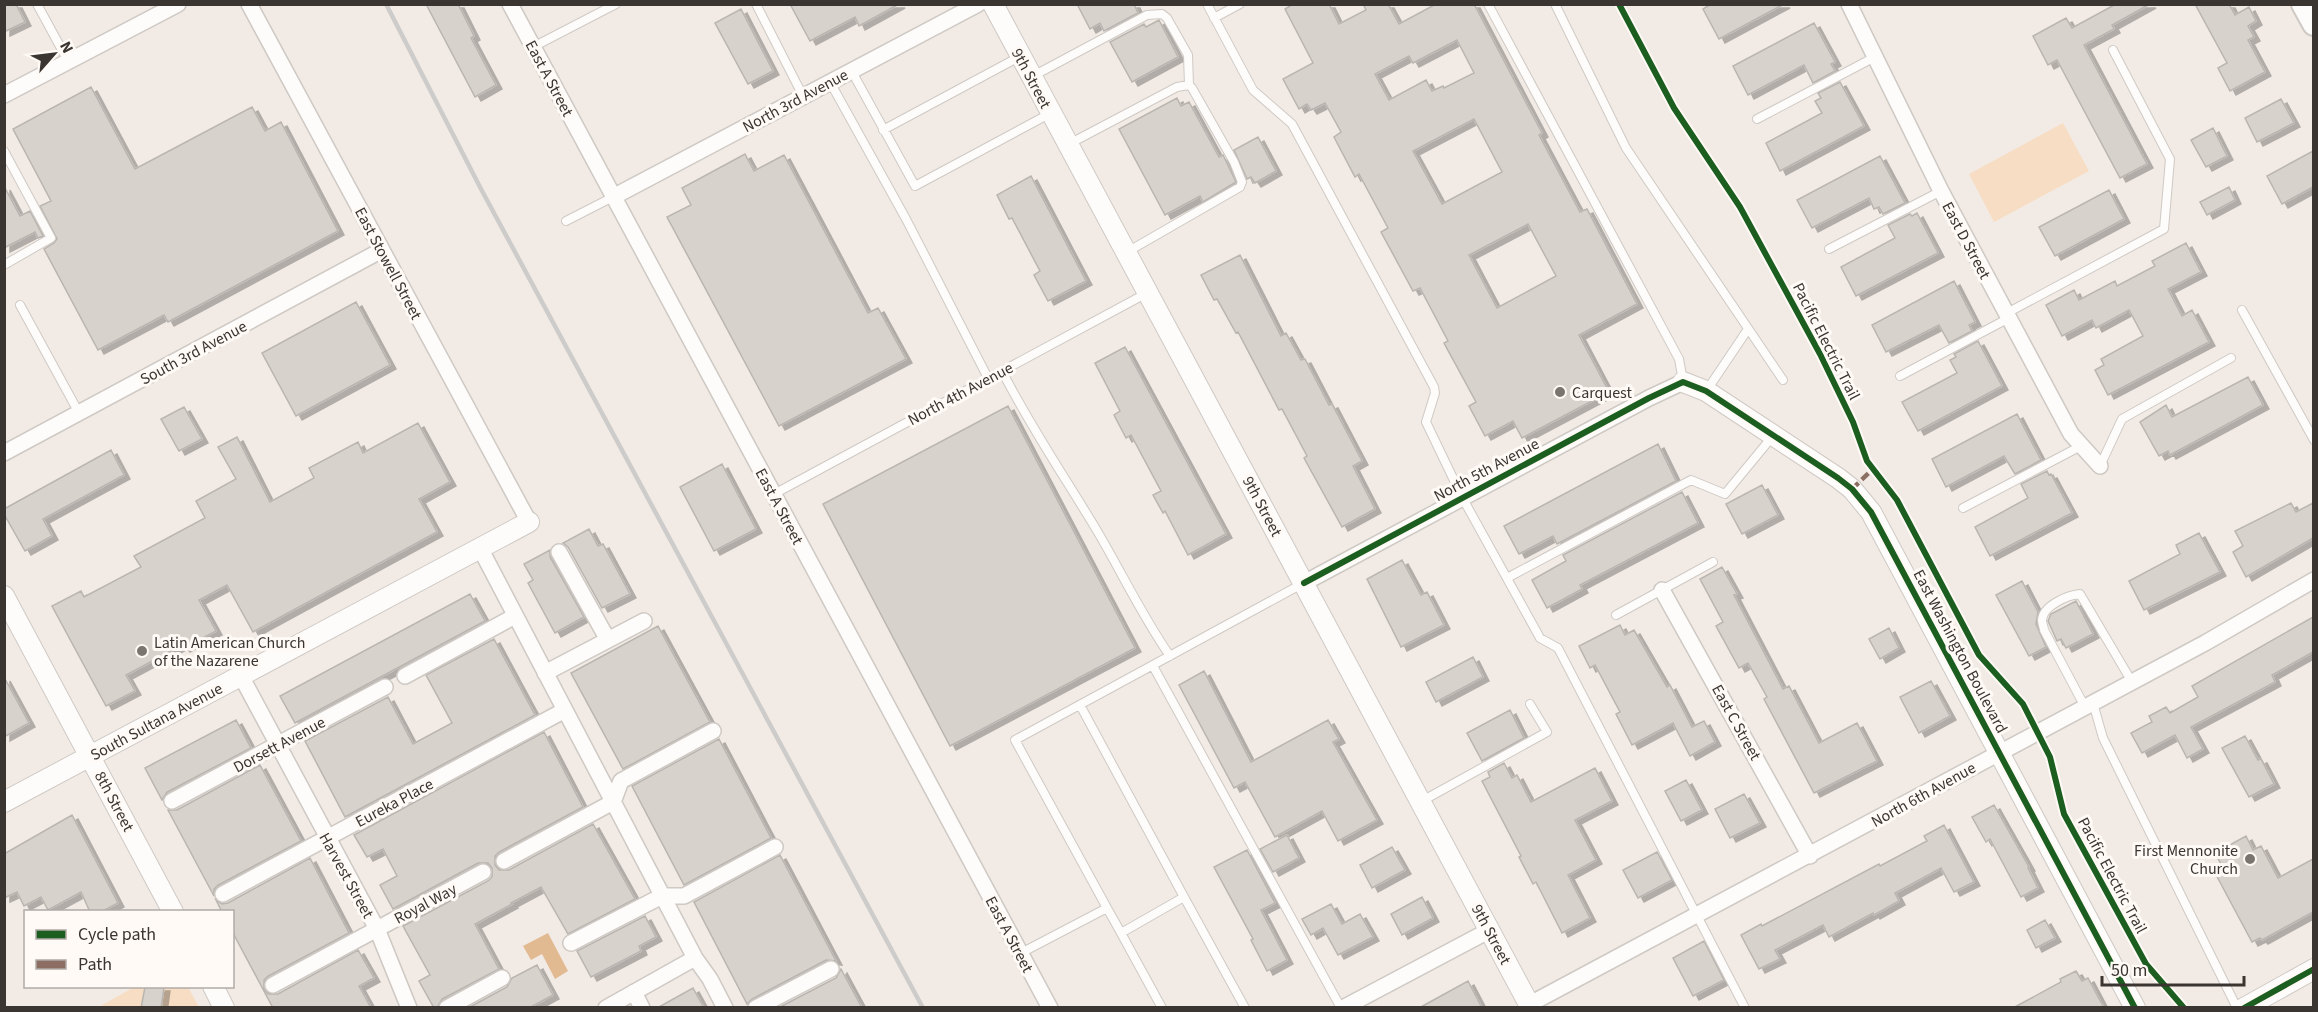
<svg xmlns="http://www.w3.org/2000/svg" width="2318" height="1012" font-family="'Source Sans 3',sans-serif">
<defs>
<filter id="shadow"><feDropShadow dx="6" dy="4" stdDeviation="0" flood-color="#0004"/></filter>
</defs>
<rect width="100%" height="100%" fill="#f2ebe5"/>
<path fill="#f7ddc3" d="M2063,123L2089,171L1994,222L1969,174Z
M136,986L188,987L199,1007L97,1008Z"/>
<path fill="#e2ba92" d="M548,933L568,971L555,979L542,954L531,960L523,946Z"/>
<path fill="#d8d2cd" stroke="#bab5b0" stroke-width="1.5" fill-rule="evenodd" filter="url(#shadow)" d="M4,4H16L25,22L4,32Z
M426,4H458L474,36L471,38L496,85L475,97Z
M790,4H899L859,26L855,17L810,41Z
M1077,4H1134L1138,13L1104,31L1100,23L1090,29Z
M1293,4H1329L1339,24L1366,10L1363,4H1388L1399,24L1436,4H1474L1542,133L1539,135L1580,212L1587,209L1637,304L1579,335L1609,392L1522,438L1513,421L1485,436L1469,406L1476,402L1444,343L1448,341L1420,288L1413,291L1381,232L1388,228L1359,174L1355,177L1334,137L1341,132L1325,103L1311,110L1307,104L1299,109L1283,79L1313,63L1285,9ZM1457,40L1474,73L1444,88L1443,86L1432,91L1426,80L1389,100L1375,74L1409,56L1413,63ZM1474,119L1502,172L1442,204L1413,151ZM1528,224L1556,276L1497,308L1469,255Z
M1711,4H1784L1719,39L1703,9Z
M2116,4H2150L2112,25L2114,29L2084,45L2147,164L2120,178L2057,60L2048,65L2033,36L2066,18L2072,28Z
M2195,4H2229L2235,15L2249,7L2256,21L2248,26L2254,37L2248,40L2265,72L2230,91L2218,68L2227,63Z
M741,9L773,71L748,84L715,23Z
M1159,20L1178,57L1132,82L1110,42L1144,24L1146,27Z
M1814,23L1835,62L1831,64L1835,71L1813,83L1804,65L1748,95L1733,66Z
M1840,82L1864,126L1780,171L1766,143L1822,113L1815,101L1821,98L1818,93Z
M91,87L135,169L252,107L265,131L281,122L338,231L168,322L164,315L98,350L44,249L54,243L57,239L40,206L51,201L13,129Z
M1177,98L1181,106L1189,102L1219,157L1223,155L1236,182L1203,202L1200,196L1165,215L1119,129Z
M2281,99L2294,123L2257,142L2245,118Z
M2213,128L2227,156L2206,167L2191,140Z
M1258,137L1276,171L1255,183L1251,177L1247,179L1234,150Z
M2313,151V187L2282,204L2267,176Z
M745,154L754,171L784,155L868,313L878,308L906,359L779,426L667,217L691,205L682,188Z
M1880,156L1905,203L1883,214L1879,207L1874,209L1869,198L1812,228L1797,200Z
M1031,176L1086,281L1048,301L1034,275L1040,271L1012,218L1009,219L997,195Z
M4,186L20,216L30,211L43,236L38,238L35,232L4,248Z
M2229,187L2235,200L2207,215L2200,202Z
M2109,190L2124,219L2055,256L2039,227Z
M1917,213L1938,253L1856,296L1841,267L1895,238L1888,225L1910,214L1912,216Z
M2186,243L2201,272L2168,289L2182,316L2192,310L2209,342L2108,395L2095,370L2104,365L2101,359L2143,336L2129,310L2096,328L2092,320L2062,336L2046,305L2074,290L2079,300L2115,281L2117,286L2155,266L2152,261Z
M1240,255L1281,336L1286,333L1301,360L1305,359L1329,405L1332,404L1362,461L1353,466L1375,509L1342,527L1304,458L1307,456L1282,409L1279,410L1238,332L1236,333L1217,299L1214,300L1201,275Z
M1954,281L1975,322L1969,325L1972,331L1949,343L1939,325L1886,352L1872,325Z
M356,302L390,365L296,416L262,353Z
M1978,341L2002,386L1918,431L1902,402L1957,373L1950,360L1956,357L1954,354Z
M1125,347L1226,534L1188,555L1165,511L1163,513L1153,495L1161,491L1131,435L1126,438L1114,415L1120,411L1095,363Z
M2248,377L2263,405L2170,455L2168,451L2159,456L2140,422L2166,405L2172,417Z
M1008,406L1135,648L950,746L823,504Z
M184,407L202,439L179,451L161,419Z
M2017,414L2041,460L2015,474L2004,456L1946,487L1932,459Z
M418,423L450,482L419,499L437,532L253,632L227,585L199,600L216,631L184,648L182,645L126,675L135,691L106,706L52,606L81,591L84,597L141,567L134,556L205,518L196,501L236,479L218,447L237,437L270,502L314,478L309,468L358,442L363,453Z
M1658,444L1676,481L1557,544L1553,536L1519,554L1504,526Z
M111,450L124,475L43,519L52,536L25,551L4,514V509Z
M722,464L756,529L714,551L680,487Z
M2047,471L2049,475L2051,474L2072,513L1990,556L1975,527L2028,498L2021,484Z
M1762,485L1778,515L1742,534L1726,504Z
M1682,492L1698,523L1580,585L1582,589L1547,608L1532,580L1566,561L1563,555Z
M2291,503L2296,512L2313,503V538L2246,577L2233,552L2243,546L2235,531Z
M589,529L598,546L603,544L630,594L602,608L568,547L563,543Z
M2199,533L2220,572L2144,610L2129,581L2180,554L2176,545Z
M550,550V557L584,617L555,633L528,583L533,580L524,564Z
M1402,560L1421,595L1427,592L1444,625L1401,647L1367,579Z
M1722,567L1737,594L1734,595L1783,689L1789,686L1819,743L1857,723L1877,761L1814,793L1764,699L1767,697L1748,663L1739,668L1716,626L1723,622L1700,579Z
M2022,581L2038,612L2036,624L2046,647L2029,656L1996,595Z
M470,594L485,621L295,723L280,696Z
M2076,601L2093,634L2066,648L2061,639L2057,641L2048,621L2051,614Z
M2313,617V652L2272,675L2275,682L2191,727L2203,749L2187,758L2175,735L2142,753L2131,733L2152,722L2149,716L2166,707L2170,713L2198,697L2192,686Z
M1620,625L1625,635L1634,630L1667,687L1670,685L1692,727L1704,721L1715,742L1690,756L1673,723L1632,745L1616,714L1620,712L1595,665L1590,668L1579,646Z
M658,626L710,722L623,769L571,673Z
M1889,628L1899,648L1880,659L1869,639Z
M494,639L535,715L345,817L305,741L388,697L413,744L452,723L426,675Z
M1473,657L1483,677L1436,702L1426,682Z
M1204,671L1251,762L1328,720L1339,739L1333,742L1377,820L1338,841L1322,811L1275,837L1245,782L1234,788L1179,685Z
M4,677L29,723L4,737Z
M1931,681L1950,716L1919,733L1900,697Z
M1510,710L1524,738L1482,761L1467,733Z
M236,720L251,748L167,792L162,800L145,768Z
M544,732L583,807L499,852L495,856V865L499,870H509L593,824L635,899L568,934L541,887L511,903L512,904L475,924L499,969L442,999L437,1008H434L419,981L430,975L403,926L488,881L492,877V868L488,863H478L393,909L380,885L397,876L383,849L367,857L354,835Z
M2245,736L2258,760L2261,759L2274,784L2249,797L2222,748Z
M719,739L771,838L684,885L632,786Z
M1504,763L1512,778L1517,775L1531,802L1595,768L1612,801L1575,820L1596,860L1568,875L1590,918L1562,933L1536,882L1533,884L1519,857L1521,856L1482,781L1490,777L1488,772Z
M260,765L301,841L218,885L214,889V896L168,810H177Z
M1686,780L1702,810L1681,821L1665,791Z
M1744,794L1760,823L1730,838L1715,809Z
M1994,805L2029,867L2028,868L2038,888L2021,897L1990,839L1986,842L1972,817Z
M72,815L118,903L101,912H90L81,892L48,910L41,897L24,906L17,892L4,898V854Z
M1944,825L1974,882L1954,892L1941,868L1895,893L1899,901L1874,915L1873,913L1829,937L1823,925L1775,950L1780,959L1759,969L1741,935L1761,924L1762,926L1879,864L1880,866L1927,841L1924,836Z
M1287,835L1299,858L1273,872L1260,849Z
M2246,836L2253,850L2261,846L2278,878L2313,859V912L2262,940L2260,938L2252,942L2214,871L2222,866L2215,853Z
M1392,847L1405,870L1372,888L1360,865Z
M1247,850L1275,903L1261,910L1287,960L1267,971L1251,940L1253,939L1214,867Z
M1657,852L1672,880L1638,898L1623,870Z
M780,855L836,961L826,960L752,999L747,1004L694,902Z
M310,858L349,933L268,976L264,980V989L268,994H278L358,950L374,978L359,986L371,1008H273L232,931V912H222L216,900L222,904L228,903Z
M1422,897L1433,918L1402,935L1391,914Z
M1331,904L1342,924L1360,914L1373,937L1338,955L1323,928L1311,935L1302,919Z
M645,916L656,937L639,946L641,951L591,977L577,951Z
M2045,920L2055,938L2036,948L2027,930Z
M1704,941L1724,980L1693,996L1673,958Z
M537,965L553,995L529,1008H468L507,987L512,978Z
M841,969L862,1008H778L836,978Z
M2076,971L2082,981L2088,978L2104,1008H2013L2061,982L2060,979Z
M1468,981L1482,1008H1419Z
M145,987H164L161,1008H141Z
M693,988L704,1008H657Z"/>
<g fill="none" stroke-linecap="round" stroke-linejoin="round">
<g stroke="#cfc9c4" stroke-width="10">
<path id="service" d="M37,4L68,61
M756,4L803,96
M1207,4L1253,90L1292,124L1434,387L1435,393L1426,422L1462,497L1540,638L1558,648L1745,1008
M1488,4L1679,359L1683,381
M1555,4L1626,148L1783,380
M1214,18L1240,4
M533,47L616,4
M851,70L915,186L1051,113
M1033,76L1147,15L1162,14L1167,18L1188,55L1189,85
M830,82L906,219L988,378
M1757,119L1873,58
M883,130L1019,57
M1069,144L1177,87L1189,85L1192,88L1234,162L1242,182L1240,187L1127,252
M4,151L51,238L4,265
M566,221L613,197
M1829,249L1941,191
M20,305L79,413
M2242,310L2314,440
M2007,313L2164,229L2170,159L2113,50
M1002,371C1030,426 1064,476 1096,529C1121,571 1142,616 1170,656
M1900,376L2009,318
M1707,390L1748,329
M2100,466L2122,419L2231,358
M774,494L1147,293
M1963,508L2081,446
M1507,578L1691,480L1725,494L1772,437
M1616,615L1713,562
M1153,666L1341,1008
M2093,703L2103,738L2237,1008
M1080,705L1184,897
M2085,707L2044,630C2044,627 2042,624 2042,620C2043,606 2067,595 2080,594L2132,682
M1422,801L1547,732L1530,704
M1107,908L1015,740L1302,584
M1021,953L1107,908L1121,933
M1162,1008L1121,933L1184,897L1245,1008"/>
</g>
<g stroke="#cfc9c4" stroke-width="18">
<path id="minor" d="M249,4L529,522
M510,4L1050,1008
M1849,4L1941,191L2071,434L2100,466
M4,95L178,4
M613,197L978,4
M4,453L382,250
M480,548L695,958L710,979L725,1008
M559,552L608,640
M1304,583L1649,398L1683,382
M1662,590L1810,856
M545,673L644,621
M241,676L377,929L409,1008
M405,676L515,616
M172,801L385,687
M504,861L613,802L621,781L713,731
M223,894L565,710
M571,943L662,896H684L775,847
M273,985L483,872
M634,992L642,1008
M1530,1004L2205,643L2314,580
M447,1008L502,978
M606,1008L695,958
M756,1008L831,969
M1343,1008L1490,930"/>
</g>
<g stroke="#cfc9c4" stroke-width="22">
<path id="tertiary" d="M993,4L1531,1008
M1683,382L1706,391L1838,478L1852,489L1871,512L2135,1008
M4,596L173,912
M4,802L529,522
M213,986L224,1008
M2244,1008L2314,969"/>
</g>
<g stroke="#cfc9c4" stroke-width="26">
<path id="secondary" d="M2303,4L2314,24"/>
</g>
<use href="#service" stroke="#fdfcfb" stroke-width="8"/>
<use href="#minor" stroke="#fdfcfb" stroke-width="15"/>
<use href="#tertiary" stroke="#fdfcfb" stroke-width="20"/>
<use href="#secondary" stroke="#fdfcfb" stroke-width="22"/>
<path stroke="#cdccca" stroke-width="4.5" d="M386,4L481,189L923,1008"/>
<path stroke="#8d6e63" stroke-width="4.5" stroke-dasharray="9 4.5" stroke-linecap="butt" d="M1852,489L1873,469"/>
<g stroke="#fffaf5" stroke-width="10">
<path id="cycleway" d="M1619,4L1674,108L1740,207L1820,354L1853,422L1867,461L1897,500L1979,655L2023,704L2050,757L2064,814L2146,964L2184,1008
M1304,583L1649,398L1683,382L1706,391L1838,478L1852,489L1871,512L2135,1008
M2244,1008L2314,969"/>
</g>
<use href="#cycleway" stroke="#1b5e20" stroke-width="6"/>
</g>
<g fill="#7a756f" stroke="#fffaf5" stroke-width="2">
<circle cx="1560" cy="392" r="6"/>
<circle cx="142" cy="651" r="6"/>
<circle cx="2250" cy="859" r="6"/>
</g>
<g text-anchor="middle" stroke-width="6" stroke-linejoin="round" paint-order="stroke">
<g font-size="16" fill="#3a3530" stroke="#fffaf5">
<text transform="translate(550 78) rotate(62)" y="6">East A Street</text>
<text transform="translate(1032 78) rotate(62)" y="6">9th Street</text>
<text transform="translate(795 100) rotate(-28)" y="6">North 3rd Avenue</text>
<text transform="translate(1967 240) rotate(62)" y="6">East D Street</text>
<text transform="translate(389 263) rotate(62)" y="6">East Stowell Street</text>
<text transform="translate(1827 341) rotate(63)" y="6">Pacific Electric Trail</text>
<text transform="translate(193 352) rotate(-28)" y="6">South 3rd Avenue</text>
<text transform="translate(960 393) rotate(-28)" y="6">North 4th Avenue</text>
<text transform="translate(1486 469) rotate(-28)" y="6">North 5th Avenue</text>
<text transform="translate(780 506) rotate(62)" y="6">East A Street</text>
<text transform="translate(1263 506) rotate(62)" y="6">9th Street</text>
<text transform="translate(1961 651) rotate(62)" y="6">East Washington Boulevard</text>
<text transform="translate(156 721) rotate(-28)" y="6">South Sultana Avenue</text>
<text transform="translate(1737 722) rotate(61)" y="6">East C Street</text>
<text transform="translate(279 744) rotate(-28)" y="6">Dorsett Avenue</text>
<text transform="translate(1923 794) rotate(-29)" y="6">North 6th Avenue</text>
<text transform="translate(115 801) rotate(62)" y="6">8th Street</text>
<text transform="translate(394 802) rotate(-28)" y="6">Eureka Place</text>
<text transform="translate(347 875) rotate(61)" y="6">Harvest Street</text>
<text transform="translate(2113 875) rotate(62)" y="6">Pacific Electric Trail</text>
<text transform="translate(425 903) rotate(-28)" y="6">Royal Way</text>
<text transform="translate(1010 934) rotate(62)" y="6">East A Street</text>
<text transform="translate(1492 934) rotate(62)" y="6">9th Street</text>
</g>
<g font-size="16" fill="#3a3530" stroke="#fffaf5" text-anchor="start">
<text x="1572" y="398">Carquest</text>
<text x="154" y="648">Latin American Church<tspan x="154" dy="18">of the Nazarene</tspan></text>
<text x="2238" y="856" text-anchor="end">First Mennonite<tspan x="2238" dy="18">Church</tspan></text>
</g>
</g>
<rect width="2318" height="1012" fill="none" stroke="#3a3530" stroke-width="12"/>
<rect x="24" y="910" width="210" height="78" fill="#fffaf5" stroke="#b0aba6" stroke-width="1.5"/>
<rect x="36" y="930" width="30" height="9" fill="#1b5e20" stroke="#b0aba6" stroke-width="1.5"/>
<text x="78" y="940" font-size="18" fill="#3a3530">Cycle path</text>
<rect x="36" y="960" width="30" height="9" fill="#8d6e63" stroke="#b0aba6" stroke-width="1.5"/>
<text x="78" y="970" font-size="18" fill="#3a3530">Path</text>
<g transform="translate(54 54) rotate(62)" stroke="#fffaf5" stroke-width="4.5" paint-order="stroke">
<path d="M0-4.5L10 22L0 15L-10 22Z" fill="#3a3530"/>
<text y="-9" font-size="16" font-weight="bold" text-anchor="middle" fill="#3a3530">N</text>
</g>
<path d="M2102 976v9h142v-9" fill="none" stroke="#3a3530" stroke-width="3"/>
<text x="2111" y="976" font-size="18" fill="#3a3530" stroke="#fffaf5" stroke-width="4.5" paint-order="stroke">50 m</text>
</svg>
